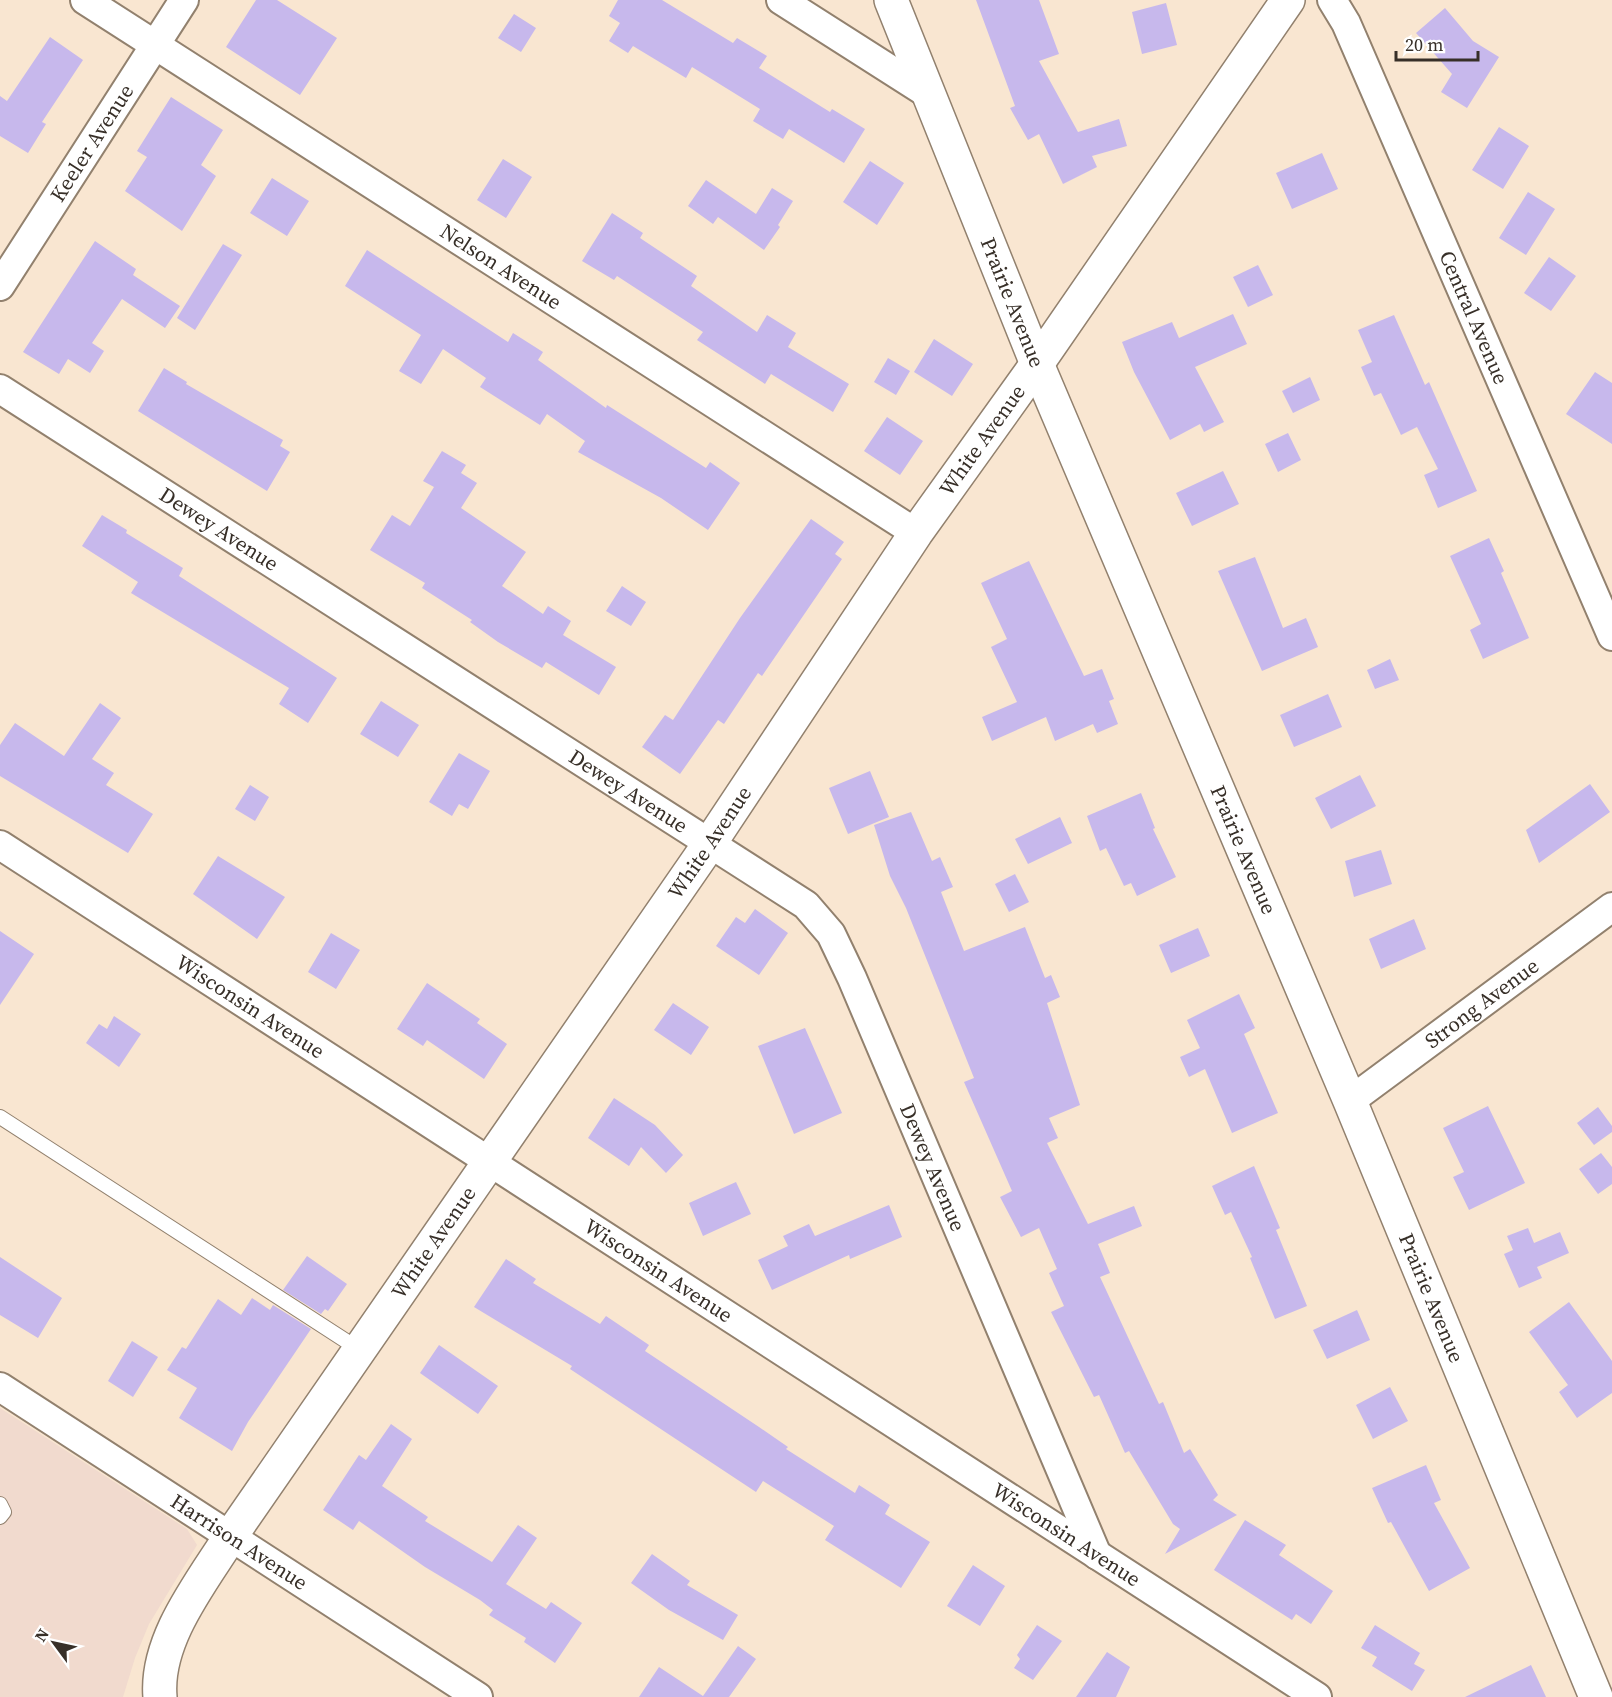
<svg xmlns="http://www.w3.org/2000/svg" width="1612" height="1697" font-family="'Source Serif 4',serif">
<rect width="100%" height="100%" fill="#f9e6d1"/>
<path fill="#f1dace" d="M0,1408L187,1529L197,1545L149,1624L135,1658L123,1697H0Z"/>
<path fill="#c7b8ec" d="M256,0H277L337,38L300,95L226,47Z
M618,0H662L733,43L737,38L767,56L759,68L830,112L832,109L865,129L844,163L789,129L783,139L753,121L760,109L692,67L686,78L633,46L628,53L609,41L620,23L609,16Z
M976,0H1039L1059,54L1039,61L1078,132L1119,119L1127,146L1092,156L1097,167L1063,184L1039,134L1028,140L1010,108L1015,106Z
M1166,3L1177,45L1142,54L1132,12Z
M1445,8L1473,41L1499,57L1467,108L1441,92L1452,74L1416,33Z
M514,14L536,28L521,52L498,38Z
M50,37L83,60L42,122L46,124L28,153L0,136V96L7,101Z
M171,97L223,130L201,165L216,176L182,231L125,191L147,157L137,151Z
M1499,127L1529,146L1503,189L1472,170Z
M1322,153L1338,189L1292,209L1276,173Z
M503,159L532,177L506,218L477,200Z
M870,161L904,183L877,225L843,202Z
M272,178L309,201L287,236L250,213Z
M706,180L756,214L772,188L793,201L778,225L780,227L764,250L718,217L713,224L688,206Z
M1528,192L1555,209L1526,255L1499,238Z
M612,213L643,233L640,238L697,276L691,286L757,332L767,315L796,333L788,347L849,384L833,412L771,374L765,384L697,340L703,332L617,276L614,280L582,261Z
M95,241L136,269L133,275L180,306L165,328L122,299L92,343L104,351L90,373L68,359L59,374L23,352Z
M223,244L242,255L195,330L177,318Z
M367,250L508,342L513,333L543,352L538,360L606,408L607,405L706,468L710,462L740,483L708,530L661,498L578,452L585,441L547,414L540,425L480,387L486,378L443,349L421,384L399,371L421,335L345,286Z
M1549,257L1576,276L1551,311L1524,293Z
M1258,265L1273,295L1248,307L1233,277Z
M1233,314L1247,344L1195,367L1224,422L1204,432L1200,424L1170,440L1134,372L1122,342L1172,322L1179,338Z
M1394,315L1425,385L1429,382L1477,491L1438,508L1424,475L1438,469L1417,427L1401,435L1381,393L1374,396L1361,367L1372,362L1358,330Z
M934,339L973,364L952,396L914,372Z
M888,358L910,371L896,395L874,382Z
M164,368L187,382L186,384L283,440L280,446L290,452L267,491L138,411Z
M1595,372L1612,383V444L1566,414Z
M1310,377L1320,400L1293,413L1282,391Z
M887,417L923,441L900,475L864,451Z
M1288,433L1301,460L1278,472L1265,444Z
M442,451L466,465L461,473L477,483L461,508L526,552L502,586L543,614L548,606L571,621L563,635L616,667L599,695L546,662L542,668L498,642L470,622L472,620L422,588L425,583L370,550L392,515L410,526L434,487L423,481Z
M1223,471L1239,504L1192,526L1176,493Z
M102,515L127,530L126,533L183,568L179,576L337,678L308,723L279,704L289,688L131,593L138,582L82,546Z
M811,519L844,542L835,554L842,559L762,676L758,673L724,724L718,720L680,774L642,747L665,715L673,720L740,618Z
M1489,538L1504,571L1501,573L1529,638L1483,659L1470,630L1481,624L1450,556Z
M1255,557L1283,628L1306,618L1318,647L1262,671L1218,571Z
M1029,561L1084,676L1102,669L1114,699L1109,701L1118,724L1097,733L1093,724L1055,741L1046,717L992,741L982,717L1017,702L991,647L1007,639L981,583Z
M622,586L646,602L631,626L606,611Z
M1390,659L1399,680L1375,689L1367,670Z
M1328,694L1342,727L1294,747L1280,715Z
M381,701L419,725L398,757L360,734Z
M100,703L121,718L92,759L114,773L106,785L153,814L128,853L0,776V745L15,723L64,756Z
M459,753L490,771L468,809L459,804L452,816L429,802Z
M870,771L889,817L848,834L829,788Z
M1360,775L1376,806L1331,829L1315,798Z
M1590,784L1610,812L1539,863L1526,830Z
M250,785L269,797L255,821L235,809Z
M1141,793L1155,828L1153,829L1176,877L1137,896L1131,883L1124,886L1106,848L1100,851L1087,816Z
M911,812L932,861L940,857L953,887L941,892L964,951L1025,927L1045,978L1051,975L1060,997L1047,1003L1080,1105L1049,1118L1058,1138L1047,1143L1088,1224L1134,1206L1142,1226L1098,1244L1110,1273L1100,1277L1159,1404L1163,1402L1184,1453L1190,1449L1218,1495L1213,1500L1237,1515L1165,1554L1180,1529L1173,1524L1129,1451L1125,1453L1099,1395L1094,1397L1051,1312L1064,1306L1049,1273L1057,1269L1039,1228L1021,1237L1000,1197L1012,1191L964,1082L974,1078L906,908L890,876L874,825Z
M1060,817L1072,843L1028,864L1015,839Z
M1381,850L1392,884L1354,897L1345,861Z
M218,856L285,897L257,939L193,894Z
M1015,874L1029,902L1009,912L995,884Z
M755,909L788,933L759,975L716,946L736,917L745,923Z
M1414,919L1426,949L1381,969L1369,939Z
M1198,928L1210,956L1171,973L1159,945Z
M0,931L34,954L0,1005Z
M331,933L360,950L336,989L308,972Z
M427,983L480,1019L477,1023L507,1044L484,1079L427,1040L423,1046L397,1029Z
M1239,994L1255,1028L1244,1034L1278,1113L1232,1133L1205,1069L1189,1077L1180,1057L1200,1048L1187,1020Z
M673,1003L709,1027L691,1055L654,1030Z
M114,1016L141,1034L119,1067L86,1043L99,1024L107,1029Z
M805,1028L842,1113L794,1134L758,1046Z
M614,1098L655,1125L683,1155L666,1173L641,1147L629,1166L588,1138Z
M1488,1106L1525,1183L1469,1210L1453,1177L1464,1172L1443,1128Z
M1598,1107L1612,1126V1132L1594,1145L1577,1123Z
M1601,1153L1612,1167V1184L1598,1194L1579,1169Z
M1254,1166L1280,1228L1276,1230L1307,1306L1275,1319L1250,1258L1252,1257L1231,1212L1225,1215L1212,1186Z
M736,1182L751,1214L703,1236L689,1203Z
M889,1205L902,1237L850,1259L849,1255L772,1290L758,1260L788,1246L783,1236L809,1224L815,1236Z
M1528,1228L1534,1243L1560,1232L1569,1253L1537,1267L1542,1278L1519,1288L1504,1254L1513,1250L1507,1236Z
M307,1256L347,1284L328,1311L325,1309L321,1314L283,1290Z
M0,1257L62,1298L38,1338L0,1315Z
M506,1259L536,1279L533,1283L600,1324L606,1316L649,1345L645,1351L759,1427L788,1447L786,1449L855,1493L859,1485L890,1505L885,1514L930,1542L901,1588L825,1540L834,1526L763,1481L756,1492L570,1369L572,1366L474,1307Z
M252,1298L270,1310L273,1305L311,1329L248,1422L232,1451L179,1418L197,1388L167,1370L182,1347L186,1349L218,1299L241,1315Z
M1569,1302L1612,1361V1393L1577,1418L1559,1392L1568,1385L1529,1332Z
M1357,1310L1370,1340L1327,1359L1313,1330Z
M132,1341L158,1357L133,1397L108,1381Z
M439,1345L498,1386L478,1414L420,1373Z
M1390,1387L1408,1421L1373,1439L1356,1405Z
M391,1424L412,1439L382,1486L428,1517L425,1521L492,1562L518,1525L537,1538L506,1584L546,1609L551,1602L582,1623L555,1663L524,1642L526,1638L489,1615L493,1610L480,1600L425,1567L359,1521L353,1530L323,1510L359,1455L366,1460Z
M1426,1465L1441,1500L1434,1503L1470,1568L1429,1591L1391,1522L1388,1523L1372,1488Z
M1245,1520L1286,1545L1279,1555L1333,1591L1311,1624L1296,1614L1292,1620L1214,1570Z
M652,1554L690,1581L687,1585L738,1615L723,1640L669,1610L631,1583Z
M973,1565L1005,1586L980,1626L947,1606Z
M1037,1625L1062,1641L1033,1680L1014,1668L1020,1659L1017,1655Z
M1375,1625L1420,1653L1414,1664L1425,1670L1412,1691L1372,1666L1377,1657L1361,1648Z
M738,1646L756,1659L729,1697H639L659,1667L703,1696Z
M1107,1652L1130,1667L1116,1697H1076Z
M1531,1665L1546,1697H1465Z"/>
<g fill="none" stroke-linecap="round" stroke-linejoin="round">
<g stroke="#92816e" stroke-width="16">
<path id="lane" d="M0,1117L360,1350
M0,1504L4,1512L0,1517"/>
</g>
<g stroke="#92816e" stroke-width="32">
<g id="street">
<path id="s1" d="M85,0L916,533"/>
<path d="M781,0L930,95"/>
<path id="s2" d="M1332,0L1346,23L1612,636"/>
<path id="s3" d="M0,286L184,0"/>
<path id="s4" d="M0,389L806,905L831,934L852,978L1097,1555"/>
<path id="s5" d="M0,845L1317,1697"/>
<path id="s6" d="M1350,1101L1612,907"/>
<path id="s7" d="M0,1387L478,1697"/>
</g>
</g>
<g stroke="#92816e" stroke-width="36">
<g id="secondary">
<path id="s8" d="M891,0L1037,364L1350,1101L1596,1697"/>
</g>
</g>
<g stroke="#92816e" stroke-width="36">
<g id="primary">
<path id="s9" d="M160,1697C155,1640 201,1583 230,1537L710,843L916,533L1037,364L1288,0"/>
</g>
</g>
<use href="#lane" stroke="#fff" stroke-width="14"/>
<use href="#street" stroke="#fff" stroke-width="28"/>
<use href="#secondary" stroke="#fff" stroke-width="33"/>
<use href="#primary" stroke="#fff" stroke-width="33"/>
</g>
<g text-anchor="middle" stroke-width="4.5" stroke-linejoin="round" paint-order="stroke">
<g font-size="21" fill="#372f28" stroke="#fff">
<text dy="7" stroke="none"><textPath href="#s3" startOffset="170">Keeler Avenue</textPath></text>
<text dy="7" stroke="none"><textPath href="#s1" startOffset="494">Nelson Avenue</textPath></text>
<text dy="7" stroke="none"><textPath href="#s8" startOffset="326">Prairie Avenue</textPath></text>
<text dy="7" stroke="none"><textPath href="#s2" startOffset="348">Central Avenue</textPath></text>
<text dy="7" stroke="none"><textPath href="#s9" startOffset="1508">White Avenue</textPath></text>
<text dy="7" stroke="none"><textPath href="#s4" startOffset="260">Dewey Avenue</textPath></text>
<text dy="7" stroke="none"><textPath href="#s4" startOffset="746">Dewey Avenue</textPath></text>
<text dy="7" stroke="none"><textPath href="#s9" startOffset="1022">White Avenue</textPath></text>
<text dy="7" stroke="none"><textPath href="#s8" startOffset="920">Prairie Avenue</textPath></text>
<text dy="7" stroke="none"><textPath href="#s6" startOffset="164">Strong Avenue</textPath></text>
<text dy="7" stroke="none"><textPath href="#s5" startOffset="298">Wisconsin Avenue</textPath></text>
<text dy="7" stroke="none"><textPath href="#s4" startOffset="1250">Dewey Avenue</textPath></text>
<text dy="7" stroke="none"><textPath href="#s9" startOffset="536">White Avenue</textPath></text>
<text dy="7" stroke="none"><textPath href="#s5" startOffset="784">Wisconsin Avenue</textPath></text>
<text dy="7" stroke="none"><textPath href="#s8" startOffset="1406">Prairie Avenue</textPath></text>
<text dy="7" stroke="none"><textPath href="#s5" startOffset="1270">Wisconsin Avenue</textPath></text>
<text dy="7" stroke="none"><textPath href="#s7" startOffset="285">Harrison Avenue</textPath></text>
</g>
</g>
<g transform="translate(54 1643) rotate(303)" stroke="#ffffff" stroke-width="4.5" paint-order="stroke">
<path d="M0-4.5L10 22L0 15L-10 22Z" fill="#372f28"/>
<text y="-9" font-size="16" font-weight="bold" text-anchor="middle" fill="#372f28">N</text>
</g>
<path d="M1396 51v9h82v-9" fill="none" stroke="#372f28" stroke-width="3"/>
<text x="1405" y="51" font-size="18" fill="#372f28" stroke="#ffffff" stroke-width="4.5" paint-order="stroke">20 m</text>
</svg>
